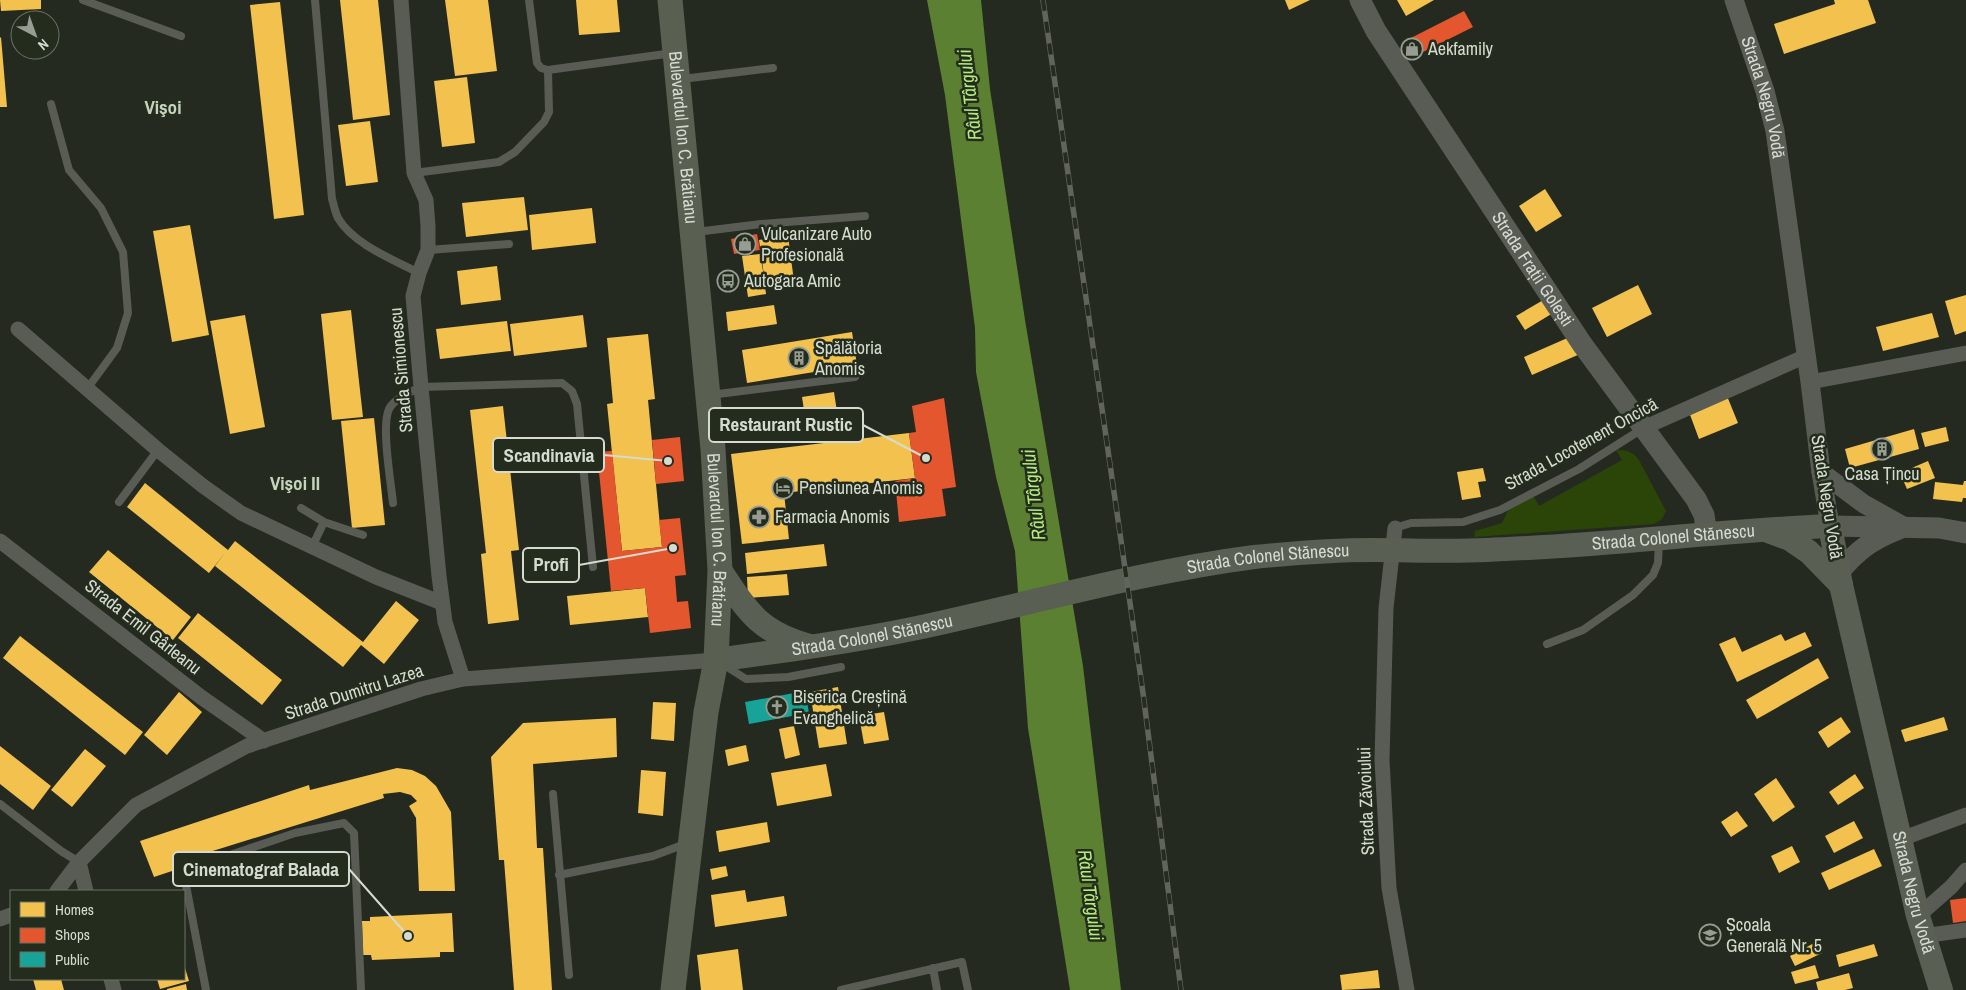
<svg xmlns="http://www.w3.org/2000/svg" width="1966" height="990" font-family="'Archivo Narrow',sans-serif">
<rect width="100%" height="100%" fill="#252a20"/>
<path fill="#2b4408" d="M1616,450C1627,450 1632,451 1639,460L1666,511L1662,519L1654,524L1474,537L1475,531L1502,523L1509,508L1533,495L1539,506L1622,460Z"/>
<path fill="#5c8031" d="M927,0H981L990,89L1025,320L1083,666L1121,990H1070L1028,728L1015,551L996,477L976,372L975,328L945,95Z"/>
<path fill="#f2c14e" d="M0,0H41V9L1,11Z
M340,0H378L390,115L353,120Z
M445,0H488L497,71L455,76Z
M576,0H617L620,32L579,35Z
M1285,0H1310L1289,10Z
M1397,0H1434L1406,16Z
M1834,0H1868L1876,23L1784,54L1774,24L1835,4Z
M280,2L304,215L274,219L250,5Z
M1,37L7,107H0V38Z
M467,77L475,143L442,147L434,81Z
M370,121L378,182L346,186L338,125Z
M1545,189L1562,216L1536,232L1519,206Z
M524,197L528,230L466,237L462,203Z
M592,208L596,243L532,250L529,215Z
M190,225L209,335L172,342L153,231Z
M788,236L794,281L765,286L766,294L748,297L742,256L760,254L765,282L759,240Z
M497,266L501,300L461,305L457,271Z
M1638,285L1652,314L1607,337L1592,308Z
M1966,295V331L1955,335L1945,301Z
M1545,299L1553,313L1525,330L1516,316Z
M774,305L777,324L728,331L726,312Z
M351,310L363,417L332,420L321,314Z
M1932,313L1939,337L1883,351L1876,327Z
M245,315L265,427L230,434L210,321Z
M583,315L587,347L514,356L510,324Z
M507,321L511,351L440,359L436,329Z
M852,332L857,365L747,383L742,350Z
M648,334L655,399L648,400L662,547L622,551L607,404L613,403L607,338Z
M1572,336L1580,354L1532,375L1524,357Z
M834,392L837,412L805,417L802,397Z
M1727,396L1738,423L1699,439L1689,412Z
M503,406L519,550L511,551L519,620L488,624L481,554L486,553L470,410Z
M374,418L385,525L352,528L341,421Z
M1946,427L1949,441L1925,447L1921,433Z
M1914,429L1919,449L1850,468L1845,449Z
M909,433L915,478L784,493L789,539L742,544L731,454Z
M1928,461L1935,478L1907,489L1900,473Z
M1483,468L1486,481L1478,482L1481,497L1462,500L1457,472Z
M1964,481H1966V498H1963L1962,502L1933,499L1935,482L1963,485Z
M145,483L228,550L235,541L363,642L396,601L419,620L384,664L361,645L343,667L215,566L225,553L209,573L127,507Z
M824,544L827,566L747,574L745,553Z
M108,550L191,617L173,640L89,572Z
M787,574L789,595L748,598L747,577Z
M645,588L648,617L570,625L567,596Z
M198,613L282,680L262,705L178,638Z
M1805,632L1812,646L1737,682L1719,644L1735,637L1742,652L1781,634L1785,641Z
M20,636L143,732L125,755L3,658Z
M1818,658L1829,678L1757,719L1746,700Z
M838,687L847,744L819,748L810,692Z
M179,692L202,712L167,755L144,735Z
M653,702L676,703L674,741L651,739Z
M884,712L889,740L864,744L859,716Z
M1841,717L1851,732L1828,748L1818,732Z
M1944,717L1948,730L1905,742L1901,730Z
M616,718L617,757L533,764L537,848H543L552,990H514L504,860H499L491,757L523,723Z
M794,726L800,755L785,759L779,729Z
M746,745L749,761L728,766L725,750Z
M0,746L51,786L33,810L0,784Z
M85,749L106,766L72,807L51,790Z
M826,764L832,796L777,806L771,773Z
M397,768L412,770L425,776L436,786L451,812L455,891H419L416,818L409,806L417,801L411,795L400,792L383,794L384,798L203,854L205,860L154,877L140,841L309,785L310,790Z
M641,770L666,772L663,816L638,813Z
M1855,774L1864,788L1838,805L1829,792Z
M1776,778L1795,807L1773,822L1754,794Z
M1737,811L1748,826L1731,837L1721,822Z
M1854,821L1863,838L1834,853L1825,836Z
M767,822L770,842L719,852L716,831Z
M1792,846L1800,862L1779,873L1771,856Z
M1874,849L1882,866L1829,890L1821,873Z
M726,866L728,876L712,880L710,869Z
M745,890L747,902L784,896L787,916L715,927L711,895Z
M452,913L454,952H440V957L372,960L371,955H363L362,921H370V917Z
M1816,942L1822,953L1795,966L1790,956Z
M1874,944L1878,956L1839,967L1836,955Z
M738,949L743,990H701L697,955Z
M184,965L189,981L160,989L157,979H184Z
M1815,965L1819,978L1795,984L1791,972Z
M1378,970L1380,988L1342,990L1340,975Z
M1849,973L1853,988L1845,990H1818L1816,982Z
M33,979H61L64,990H36Z
M186,984L187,990H167V989Z"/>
<path fill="#e4572e" d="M1464,11L1473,27L1411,58L1403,42Z
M757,234L760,250L734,254L731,239Z
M944,398L956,487L942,489L946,516L899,522L895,481L915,478L909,433L916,432L912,406Z
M680,437L684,481L656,484L652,440Z
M612,451L622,551L662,547L659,520L680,518L686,575L675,576L677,602L688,601L691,628L650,633L645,588L611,591L597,452Z
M1966,898V921L1953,923L1950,900Z"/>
<path fill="#17a398" d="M805,691L809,713L749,724L745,702Z"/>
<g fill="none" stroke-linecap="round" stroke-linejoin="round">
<path stroke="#585c55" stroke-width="8" d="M83,0L181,36
M315,0L332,199C334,205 335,212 338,218C353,244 394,260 419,273
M529,0L537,63L541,68L548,70
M682,79L773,68
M51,104L69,170L101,208L123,252L128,313L117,348L87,389
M414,173L499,162L515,152L544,122L549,112L548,70L673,53
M696,232L761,224L865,216
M428,250L509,244
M710,395L855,377
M119,502L158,450
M393,503C391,483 381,426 389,409C395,398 411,392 421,387L562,383L572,391L577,404L593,567
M301,508L324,522L363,535
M1395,528L1411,523L1463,522L1500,510L1579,469L1642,429
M312,547L324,522
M1547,644L1583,630L1633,595L1653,575L1658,563L1659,540
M724,665L746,679L788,677L841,667
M553,794L569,975
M0,804L61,851L79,862
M559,875L653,856L685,844
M933,968L937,990
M206,990L185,880L189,869L295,833L344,823L354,833L361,990
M841,990L962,962L968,990"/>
<path stroke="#585c55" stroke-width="15" d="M401,0L414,173L426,200L428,226V250L419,273L413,296L421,387L439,576L445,622L463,679
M18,329L158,450L203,486L241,513L376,577L442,603
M1810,382L1966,353
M1643,428L1806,356
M1395,528L1386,608L1382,760L1389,888L1407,990
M0,541L201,697L264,741
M1901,839L1966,815
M79,862L86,891
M57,891L79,862L136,805L247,746L421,689L463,679L716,660
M1918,916L1951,887L1966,870
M0,919L11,915
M1923,936L1966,930
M111,979L114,990"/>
<g stroke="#585c55" stroke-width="19">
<path id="s1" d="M1734,0L1765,91L1775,131L1810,382L1821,472L1830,526"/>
<path d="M1821,472L1864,504L1905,527"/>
</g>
<g stroke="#585c55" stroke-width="21">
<path id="s2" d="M1360,0L1376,31L1582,344L1696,499L1704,515L1707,534"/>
<path d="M1830,526L1939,528L1966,533"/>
<path d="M1839,572C1858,550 1871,540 1899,529"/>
</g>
<g stroke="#595f52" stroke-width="24">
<path d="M1768,531L1790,539L1809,552L1841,585"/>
<path d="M720,570C748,612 759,632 810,646"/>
<path id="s3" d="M716,660C783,651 850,642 917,628C1029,604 1140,572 1254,557C1294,553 1333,550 1373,550C1411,550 1448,552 1486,550C1601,546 1715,531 1830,526L1841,585L1918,916L1941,990"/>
</g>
<path stroke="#596051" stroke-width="25" id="s4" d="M670,0L713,449L720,570L716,660L706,712L673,990"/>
<g stroke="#60645d" stroke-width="5.5">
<path id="rail" d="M1043,0L1143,693L1181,990"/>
</g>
<use href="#rail" stroke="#242d1d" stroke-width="4" stroke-dasharray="11" stroke-linecap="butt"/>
</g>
<defs>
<g id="shop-ring" transform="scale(1.125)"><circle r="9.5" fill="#242d1d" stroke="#979d93" stroke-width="1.5"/><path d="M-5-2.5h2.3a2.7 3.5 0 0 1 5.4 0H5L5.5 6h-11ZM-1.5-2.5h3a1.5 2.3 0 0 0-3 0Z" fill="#979d93"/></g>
<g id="bus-ring" transform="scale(1.125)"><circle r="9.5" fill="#242d1d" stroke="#979d93" stroke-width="1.5"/><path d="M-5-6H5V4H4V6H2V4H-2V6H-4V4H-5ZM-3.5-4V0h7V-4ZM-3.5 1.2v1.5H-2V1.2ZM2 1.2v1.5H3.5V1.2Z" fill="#979d93"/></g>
<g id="building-ring" transform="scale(1.125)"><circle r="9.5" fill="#242d1d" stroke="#979d93" stroke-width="1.5"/><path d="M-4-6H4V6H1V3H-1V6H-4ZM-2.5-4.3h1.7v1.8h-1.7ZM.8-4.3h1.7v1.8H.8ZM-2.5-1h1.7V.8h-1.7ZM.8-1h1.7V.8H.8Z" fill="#979d93"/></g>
<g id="hotel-ring" transform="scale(1.125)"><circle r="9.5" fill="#242d1d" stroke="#979d93" stroke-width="1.5"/><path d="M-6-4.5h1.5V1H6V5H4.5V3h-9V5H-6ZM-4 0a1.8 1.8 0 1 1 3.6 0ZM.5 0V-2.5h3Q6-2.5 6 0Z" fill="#979d93"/></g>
<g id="pharmacy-ring" transform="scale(1.125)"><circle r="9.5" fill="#242d1d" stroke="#979d93" stroke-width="1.5"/><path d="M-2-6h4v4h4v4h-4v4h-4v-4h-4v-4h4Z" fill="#979d93"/></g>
<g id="church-ring" transform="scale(1.125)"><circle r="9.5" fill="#242d1d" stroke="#979d93" stroke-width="1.5"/><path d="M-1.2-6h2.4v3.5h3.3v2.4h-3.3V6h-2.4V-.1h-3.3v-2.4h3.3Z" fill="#979d93"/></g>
<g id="school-ring" transform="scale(1.125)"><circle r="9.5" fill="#242d1d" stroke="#979d93" stroke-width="1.5"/><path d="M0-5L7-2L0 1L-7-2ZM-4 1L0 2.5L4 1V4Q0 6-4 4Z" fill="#979d93"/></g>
</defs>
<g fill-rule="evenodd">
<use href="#shop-ring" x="1412" y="49"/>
<use href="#shop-ring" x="745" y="244"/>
<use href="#bus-ring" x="728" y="281"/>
<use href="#building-ring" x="799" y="358"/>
<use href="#building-ring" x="1882" y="449"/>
<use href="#hotel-ring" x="783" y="488"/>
<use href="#pharmacy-ring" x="759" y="517"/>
<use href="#church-ring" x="777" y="707"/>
<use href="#school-ring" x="1710" y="935"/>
</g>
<g text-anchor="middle" stroke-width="5" stroke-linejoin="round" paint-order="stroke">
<g font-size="18" fill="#d5dbd1" stroke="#242d1d" text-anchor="start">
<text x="1428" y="55">Aekfamily</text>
<text x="761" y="240">Vulcanizare Auto<tspan x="761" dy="21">Profesională</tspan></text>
<text x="744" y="287">Autogara Amic</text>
<text x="815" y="354">Spălătoria<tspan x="815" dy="21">Anomis</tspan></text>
<text x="1882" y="480" text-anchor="middle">Casa Țincu</text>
<text x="799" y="494">Pensiunea Anomis</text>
<text x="775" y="523">Farmacia Anomis</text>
<text x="793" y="703">Biserica Creștină<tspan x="793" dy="21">Evanghelică</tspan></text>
<text x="1726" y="931">Școala<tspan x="1726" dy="21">Generală Nr. 5</tspan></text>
</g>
<g font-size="18" fill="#d5dbd1" stroke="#242d1d">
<text dy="6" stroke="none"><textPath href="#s1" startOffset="102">Strada Negru Vodă</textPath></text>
<text dy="6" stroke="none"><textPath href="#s4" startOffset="138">Bulevardul Ion C. Brătianu</textPath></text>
<text dy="6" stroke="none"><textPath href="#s2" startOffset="320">Strada Frații Golești</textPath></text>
<text transform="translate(401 370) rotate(-95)" y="6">Strada Simionescu</text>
<text transform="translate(1581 444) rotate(-29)" y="6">Strada Locotenent Oncică</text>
<text transform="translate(1827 497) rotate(81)" y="6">Strada Negru Vodă</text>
<text dy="6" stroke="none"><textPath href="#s3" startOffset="968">Strada Colonel Stănescu</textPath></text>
<text dy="6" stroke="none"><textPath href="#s4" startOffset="542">Bulevardul Ion C. Brătianu</textPath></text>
<text dy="6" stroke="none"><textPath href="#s3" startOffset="562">Strada Colonel Stănescu</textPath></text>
<text transform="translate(143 627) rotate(38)" y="6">Strada Emil Gârleanu</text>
<text dy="6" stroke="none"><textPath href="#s3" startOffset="158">Strada Colonel Stănescu</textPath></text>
<text transform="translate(354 692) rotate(-18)" y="6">Strada Dumitru Lazea</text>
<text transform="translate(1366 801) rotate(-92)" y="6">Strada Zăvoiului</text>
<text dy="6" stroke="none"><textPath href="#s3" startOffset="1501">Strada Negru Vodă</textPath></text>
</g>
<g font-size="19" font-style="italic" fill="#b4ec7b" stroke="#242d1d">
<text transform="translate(969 95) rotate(-97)" y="7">Râul Târgului</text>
<text transform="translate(1033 495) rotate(-97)" y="7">Râul Târgului</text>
<text transform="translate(1091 895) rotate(82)" y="7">Râul Târgului</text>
</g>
<g font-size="19" font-weight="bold" fill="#c6d2bd" stroke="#242d1d">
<text x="163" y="114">Vişoi</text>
<text x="295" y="490">Vişoi II</text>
</g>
</g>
<path fill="none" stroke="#d5dbd1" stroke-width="2" d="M926 458L863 425M668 461L604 455M673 548L579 565M408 936L349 869"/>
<g fill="#d5dbd1" stroke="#242d1d" stroke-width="2">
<circle cx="926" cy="458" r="5"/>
<circle cx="668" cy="461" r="5"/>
<circle cx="673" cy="548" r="5"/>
<circle cx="408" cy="936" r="5"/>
</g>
<g fill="#242d1d" stroke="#d5dbd1" stroke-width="2">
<rect x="709" y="408" width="154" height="34" rx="5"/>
<rect x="493" y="438" width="111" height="34" rx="5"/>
<rect x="523" y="548" width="56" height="34" rx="5"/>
<rect x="173" y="852" width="176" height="34" rx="5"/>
</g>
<g font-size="19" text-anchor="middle" font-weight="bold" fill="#d5dbd1">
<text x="786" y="431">Restaurant Rustic</text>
<text x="549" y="462">Scandinavia</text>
<text x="551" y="571">Profi</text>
<text x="261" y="876">Cinematograf Balada</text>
</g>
<rect x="10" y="890" width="175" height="90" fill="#242d1d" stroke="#6b7365"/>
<rect x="20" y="902" width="25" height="15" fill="#f2c14e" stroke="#6b7365"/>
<text x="55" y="915" font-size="15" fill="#d5dbd1">Homes</text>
<rect x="20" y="928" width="25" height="15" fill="#e4572e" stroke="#6b7365"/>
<text x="55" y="940" font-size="15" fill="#d5dbd1">Shops</text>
<rect x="20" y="952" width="25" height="15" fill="#17a398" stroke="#6b7365"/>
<text x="55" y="965" font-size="15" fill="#d5dbd1">Public</text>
<g transform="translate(35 35) rotate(139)"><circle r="24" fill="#242d1d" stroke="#6b7365"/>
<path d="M0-4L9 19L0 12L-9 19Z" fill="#979d93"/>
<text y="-8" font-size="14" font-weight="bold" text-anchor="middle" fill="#d5dbd1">N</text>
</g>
</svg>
